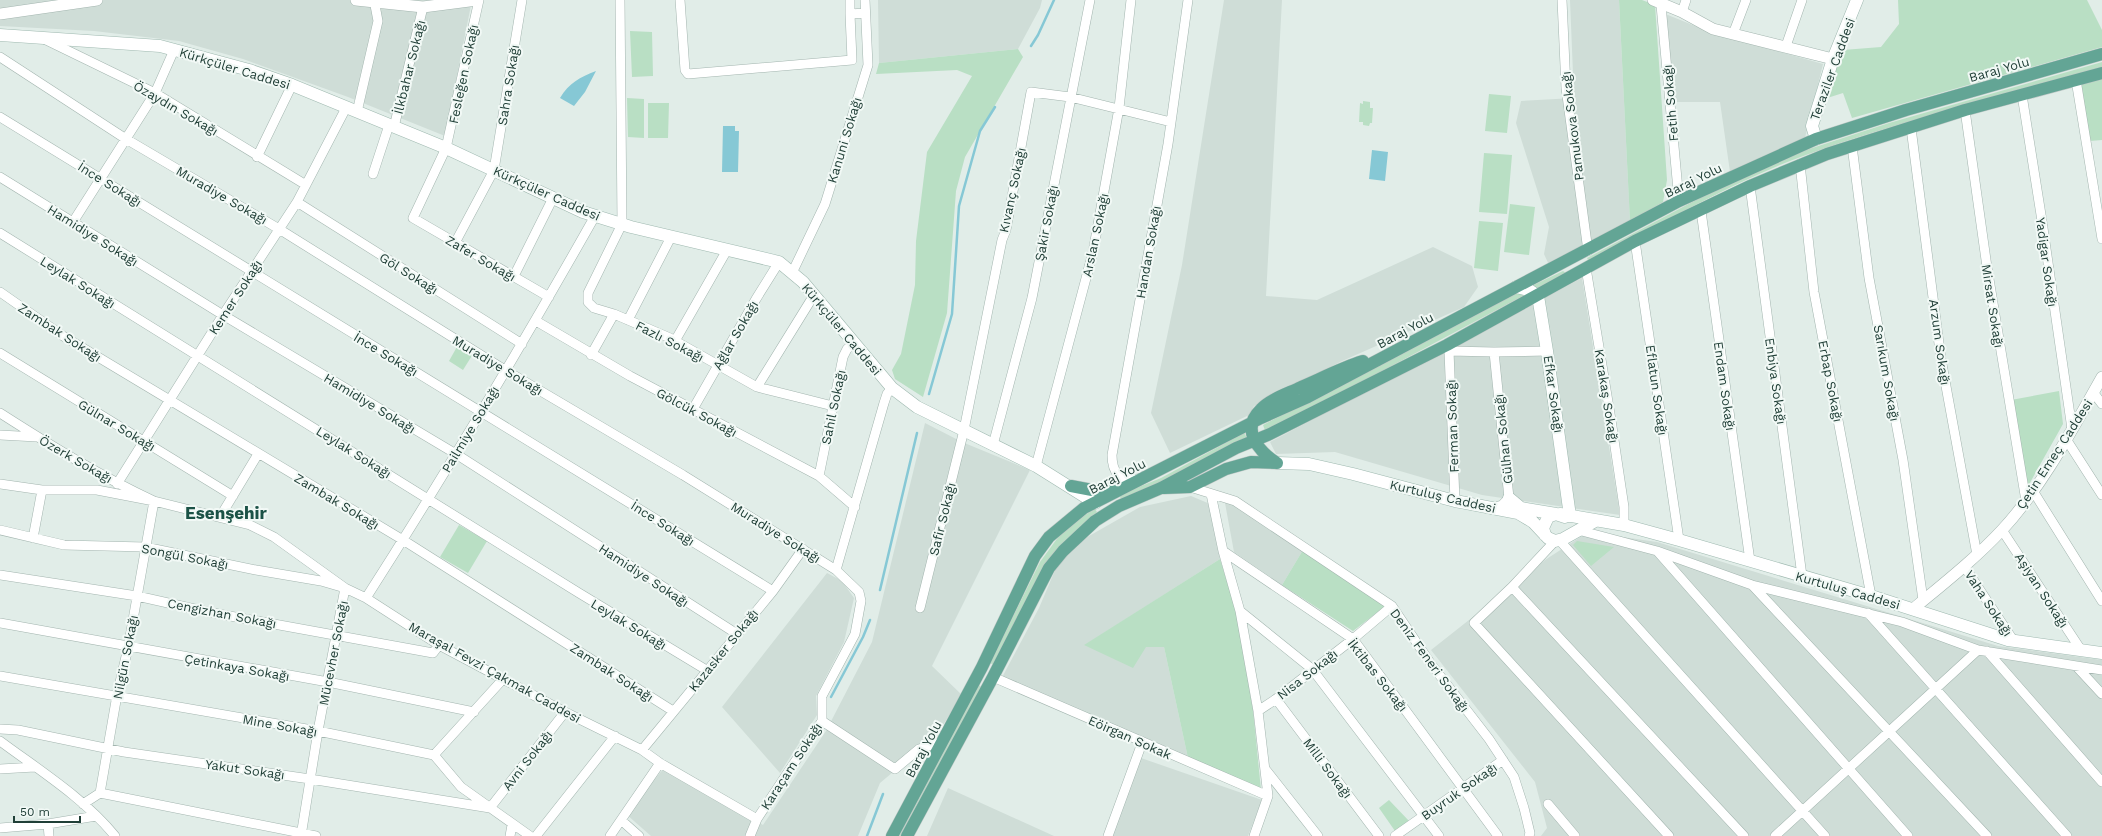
<svg xmlns="http://www.w3.org/2000/svg" width="2102" height="836" font-family="'Work Sans',sans-serif">
<rect width="100%" height="100%" fill="#e1ede8"/>
<path fill="#cfddd7" d="M0,0H472L445,136L348,97L243,59L179,41L94,31L0,26Z
M878,0H1042L1040,8L1018,49L879,63Z
M1224,0H1282L1266,296L1317,300L1433,247L1472,266L1478,287L1464,307L1340,362L1254,406L1249,415L1170,453L1151,413L1182,265Z
M1570,0H1619L1630,222L1549,265L1544,254L1549,227L1516,123L1521,101L1574,98Z
M1663,13L1710,32L1823,64L1805,138L1730,172L1720,102H1668Z
M1582,278L1620,515L1482,495L1335,452L1276,454L1270,442Z
M925,423L962,442L1030,470L932,666L962,695L936,736L880,783L858,836H651L626,814L664,768L763,825L826,731L872,642Z
M1191,496L1210,504L1220,559L1085,645L1164,647L1188,758L999,683L1039,608L1056,568L1082,540L1140,507Z
M1225,503H1234L1303,550L1282,585L1234,552Z
M1588,532L1657,542L1998,646L2102,660V836H1541L1547,828L1535,782L1431,650L1545,560Z
M827,573L842,581L854,598L844,642L816,696L817,715L780,773L722,707Z
M1141,758L1262,800L1248,836H1112Z
M948,788L1054,836H927Z"/>
<path fill="#b9dfc4" d="M1619,0H1642L1655,5L1667,180L1663,202L1630,222Z
M1898,0H2087L2102,30V47L1852,118L1843,93L1824,99L1843,50L1881,47L1899,24Z
M630,31L652,32L653,76L632,77Z
M1018,49L1023,57L965,157L956,191L947,313L923,397L895,379L892,370L901,354L915,285L916,241L927,152L972,76L957,70L876,74L879,63Z
M2102,62V68C2004,96 1903,120 1806,155C1731,182 1660,225 1589,262L1587,258L1711,192L1803,151L1889,123Z
M2102,76V140L2090,141L2081,82Z
M1489,94L1511,96L1507,133L1485,131Z
M627,98L644,99V138L628,137Z
M1363,101L1370,102V108H1373L1372,123H1370L1369,126L1363,125V122H1359L1360,103L1363,104Z
M648,103H669L668,138H648Z
M1484,153L1512,155L1507,214L1479,212Z
M1510,204L1535,207L1529,255L1504,252Z
M1479,221L1503,223L1498,271L1474,268Z
M1563,271L1566,273L1266,433L1263,425L1510,296Z
M458,345L473,354L463,370L449,361Z
M2059,391L2063,424L2027,488L2011,400Z
M1244,433L1248,439L1162,482L1121,499L1119,495L1161,478Z
M1094,508L1097,512L1066,540L1046,565L994,665L990,663L1040,562L1059,536Z
M459,525L487,541L468,573L440,557Z
M1577,541L1614,547L1591,566L1573,545Z
M1303,550L1387,605L1353,631L1282,585Z
M1220,559L1236,611L1253,710L1261,790L1188,758L1164,647H1146L1133,668L1084,645Z
M979,685L981,687L902,836H899Z
M1389,800L1410,822L1395,831L1379,808Z"/>
<path fill="#86c8d5" d="M596,71L585,92L574,106L560,98C569,83 580,77 596,71Z
M723,126H735V131H739L738,172H722Z
M1372,150L1388,152L1385,181L1369,179Z"/>
<g fill="none" stroke-linecap="round" stroke-linejoin="round">
<path stroke="#86c8d5" stroke-width="2.5" d="M1031,46L1038,35L1054,0
M929,394L952,314L959,206L980,131L995,107
M880,590L917,433
M831,697L863,637L870,620
M867,836L883,794"/>
<g stroke="#a3b5af" stroke-width="10">
<path id="minor" d="M479,0L446,148L413,218L549,297
M620,0L622,224L588,293V302L594,308L614,314L670,338L757,387L833,406
M680,0L685,70L688,74L852,60L850,14L865,13
M850,0V14
M1562,0L1566,88L1588,251
M1661,5L1679,201
M1682,12L1686,0
M1733,34L1746,0
M44,39L155,93L306,185
M1786,46L1802,0
M0,57L126,139L279,229L505,370L683,475L836,570L859,592L861,601L855,634L822,696V721L757,819L750,836
M2076,80L2102,239
M2022,95L2042,221L2072,429
M1965,110L1987,267L2026,501
M357,112L378,21L374,0
M0,117L773,591
M394,127L423,7
M1911,128L1941,359L1977,555
M1852,146L1869,278L1903,460L1923,600
M257,157L292,85
M1800,164L1814,292L1871,596
M373,174L389,125
M0,177L223,315L456,454L737,634
M1750,186L1802,576
M297,202L522,344
M1701,211L1750,561
M73,222L155,93L174,50
M0,233L579,593L708,671
M1635,241L1679,540
M455,243L494,170L522,0
M1586,268L1611,420L1624,507V525
M792,273L825,204L868,65L865,0
M514,276L553,198
M0,292L63,336L403,540L673,711
M628,320L671,237
M536,321L630,376L819,476L855,507
M675,341L727,250
M1447,345L1449,351L1455,501
M1449,351L1494,352L1547,351
M0,353L233,496
M591,355L614,314
M757,387L814,295
M2093,392L2102,404
M693,409L756,299L779,262
M0,413C50,445 100,476 154,501L128,648L117,695L100,793L83,804
M0,435L37,437
M2066,439L2102,495
M993,445L1032,298L1090,0
M1036,466L1093,252L1119,108L1131,0
M819,476L843,357L847,349L854,343
M1138,479C1120,483 1112,472 1112,455L1168,144L1188,0
M0,484L42,490H97L154,501L250,525L274,537L345,588L366,598L439,645L565,712L642,750L660,763L757,819
M117,484L223,315L297,202L346,108
M1190,487L1235,501L1392,606L1431,664L1489,739L1514,777L1524,808L1530,833L1529,836
M2033,491L2102,601
M1211,494L1223,551L1240,611L1258,711L1268,796L1254,836
M1492,508L1502,505L1509,498L1494,352
M220,517L258,454
M0,530L64,545L145,547L256,570L321,581L345,588L318,731L301,836
M1578,530L1657,551L1752,585L1902,622L1978,650L2102,670
M2002,530L2081,650
M33,538L42,490
M1555,541L1512,587L1474,623L1669,836
M1560,541L1825,836
M1223,551L1353,639L1498,836
M1658,552L1908,836
M1964,566L2013,640
M836,570L884,403L887,394L892,388
M0,575L137,596L208,612L433,653L439,645
M1752,585L1987,836
M1512,587L1744,836
M366,598C446,473 522,345 595,216
M920,608L964,430L1002,240L1006,230L1031,92L1070,97L1171,122
M1240,611L1312,669L1439,836
M1868,613L2067,836
M0,623L328,682L474,712
M1987,651L2102,782
M2076,666L2102,694
M0,676L318,731L434,755L461,787L530,836
M993,677L1268,796
M1276,699L1379,836
M1258,711L1276,699L1353,639L1392,606
M822,721L895,769L919,749L942,742
M0,729L18,730L124,752L310,779L490,808L565,712
M0,741C39,770 84,798 115,836
M642,750L773,591L803,549
M434,755L504,678
M0,769L35,767
M1266,770L1318,836
M100,793L316,836
M1548,804L1575,836
M621,820L639,836
M48,824L49,836
M0,828L48,824L96,816
M510,836L512,825
M536,836L615,736
M610,836L660,763
M1108,836L1142,743
M1395,836L1503,760
M1775,836L1978,650"/>
</g>
<g stroke="#a3b5af" stroke-width="12">
<path id="tertiary" d="M356,0L423,7L477,0
M1653,0L1682,12L1713,29L1833,59
M0,14L97,0
M1913,609C1943,584 1975,559 2002,530C2042,487 2073,428 2102,377"/>
</g>
<g stroke="#9fb9b0" stroke-width="13">
<path id="secondary" d="M0,35L160,46L249,70L292,85L446,148L583,212L631,227L779,262L803,282L892,388L917,407L1036,466L1095,503
M1816,139L1812,126L1833,59L1857,0
M1516,287L1529,290L1538,296L1547,351L1570,516
M1277,463L1309,464L1353,474L1455,501L1518,513L1533,522L1548,538L1555,541L1563,539L1595,521
M1509,498L1521,508L1556,514
M1560,514L1624,525L1679,540L1871,596L2008,640L2102,653
M1545,535L1543,528L1548,517L1556,514L1565,517"/>
</g>
<g stroke="#c1c9c7" stroke-width="13">
<path id="primary" d="M1277,463C1258,451 1240,429 1261,409C1270,399 1289,393 1301,387C1322,378 1341,368 1363,361
M1071,486L1092,490L1116,488
M1164,488L1190,487L1226,469L1251,462L1277,463
M892,836L982,667L1035,556L1049,537L1084,508L1261,418L1308,397L1679,201L1816,139L1906,110L2102,54
M907,836L993,677L1049,568L1063,551L1095,521L1119,506L1161,488L1236,448L1270,434L1447,345L1635,241L1750,186L1827,154L1965,110L2102,73"/>
</g>
<use href="#minor" stroke="#fff" stroke-width="9"/>
<use href="#tertiary" stroke="#fff" stroke-width="11"/>
<use href="#secondary" stroke="#fff" stroke-width="12"/>
<use href="#primary" stroke="#63a595" stroke-width="12"/>
</g>
<g text-anchor="middle" stroke-width="4" stroke-linejoin="round" paint-order="stroke">
<g font-size="13" fill="#203f37" stroke="#f2f9f6">
<text transform="translate(409 67) rotate(-76)" y="5">İlkbahar Sokağı</text>
<text transform="translate(235 68) rotate(17)" y="5">Kürkçüler Caddesi</text>
<text transform="translate(1832 69) rotate(-70)" y="5">Teraziler Caddesi</text>
<text transform="translate(1999 69) rotate(-16)" y="5">Baraj Yolu</text>
<text transform="translate(463 74) rotate(-78)" y="5">Fesleğen Sokağı</text>
<text transform="translate(508 85) rotate(-81)" y="5">Sahra Sokağı</text>
<text transform="translate(1670 103) rotate(-95)" y="5">Fetih Sokağı</text>
<text transform="translate(176 108) rotate(30)" y="5">Özaydın Sokağı</text>
<text transform="translate(1572 126) rotate(-97)" y="5">Pamukova Sokağı</text>
<text transform="translate(844 140) rotate(-73)" y="5">Kanuni Sokağı</text>
<text transform="translate(1693 180) rotate(-26)" y="5">Baraj Yolu</text>
<text transform="translate(110 184) rotate(32)" y="5">İnce Sokağı</text>
<text transform="translate(1012 190) rotate(-78)" y="5">Kıvanç Sokağı</text>
<text transform="translate(547 193) rotate(24)" y="5">Kürkçüler Caddesi</text>
<text transform="translate(222 195) rotate(30)" y="5">Muradiye Sokağı</text>
<text transform="translate(1046 223) rotate(-79)" y="5">Şakir Sokağı</text>
<text transform="translate(93 235) rotate(32)" y="5">Hamidiye Sokağı</text>
<text transform="translate(1095 235) rotate(-78)" y="5">Arslan Sokağı</text>
<text transform="translate(1148 252) rotate(-80)" y="5">Handan Sokağı</text>
<text transform="translate(481 258) rotate(30)" y="5">Zafer Sokağı</text>
<text transform="translate(2047 262) rotate(82)" y="5">Yadigar Sokağı</text>
<text transform="translate(409 273) rotate(32)" y="5">Göl Sokağı</text>
<text transform="translate(78 282) rotate(32)" y="5">Leylak Sokağı</text>
<text transform="translate(235 297) rotate(-57)" y="5">Kemer Sokağı</text>
<text transform="translate(1993 306) rotate(81)" y="5">Mirsat Sokağı</text>
<text transform="translate(842 329) rotate(50)" y="5">Kürkçüler Caddesi</text>
<text transform="translate(1405 330) rotate(-28)" y="5">Baraj Yolu</text>
<text transform="translate(60 332) rotate(33)" y="5">Zambak Sokağı</text>
<text transform="translate(735 335) rotate(-60)" y="5">Ağlar Sokağı</text>
<text transform="translate(670 341) rotate(27)" y="5">Fazlı Sokağı</text>
<text transform="translate(1940 342) rotate(82)" y="5">Arzum Sokağı</text>
<text transform="translate(386 354) rotate(31)" y="5">İnce Sokağı</text>
<text transform="translate(498 365) rotate(31)" y="5">Muradiye Sokağı</text>
<text transform="translate(1887 373) rotate(80)" y="5">Sarıkum Sokağı</text>
<text transform="translate(1776 381) rotate(82)" y="5">Enbiya Sokağı</text>
<text transform="translate(1831 381) rotate(79)" y="5">Erbap Sokağı</text>
<text transform="translate(1725 386) rotate(82)" y="5">Endam Sokağı</text>
<text transform="translate(1657 390) rotate(82)" y="5">Eflatun Sokağı</text>
<text transform="translate(1554 394) rotate(82)" y="5">Efkar Sokağı</text>
<text transform="translate(1607 396) rotate(81)" y="5">Karakaş Sokağı</text>
<text transform="translate(370 403) rotate(31)" y="5">Hamidiye Sokağı</text>
<text transform="translate(833 407) rotate(-78)" y="5">Sahil Sokağı</text>
<text transform="translate(697 412) rotate(28)" y="5">Gölcük Sokağı</text>
<text transform="translate(117 425) rotate(31)" y="5">Gülnar Sokağı</text>
<text transform="translate(1452 426) rotate(-92)" y="5">Ferman Sokağı</text>
<text transform="translate(470 429) rotate(-59)" y="5">Pailmiye Sokağı</text>
<text transform="translate(1503 439) rotate(-96)" y="5">Gülhan Sokağı</text>
<text transform="translate(354 452) rotate(32)" y="5">Leylak Sokağı</text>
<text transform="translate(2054 454) rotate(-57)" y="5">Çetin Emeç Caddesi</text>
<text transform="translate(76 459) rotate(30)" y="5">Özerk Sokağı</text>
<text transform="translate(1117 476) rotate(-27)" y="5">Baraj Yolu</text>
<text transform="translate(1443 496) rotate(13)" y="5">Kurtuluş Caddesi</text>
<text transform="translate(337 501) rotate(31)" y="5">Zambak Sokağı</text>
<text transform="translate(942 519) rotate(-76)" y="5">Safir Sokağı</text>
<text transform="translate(663 523) rotate(32)" y="5">İnce Sokağı</text>
<text transform="translate(776 532) rotate(32)" y="5">Muradiye Sokağı</text>
<text transform="translate(185 556) rotate(11)" y="5">Songül Sokağı</text>
<text transform="translate(644 575) rotate(33)" y="5">Hamidiye Sokağı</text>
<text transform="translate(1848 590) rotate(16)" y="5">Kurtuluş Caddesi</text>
<text transform="translate(2042 590) rotate(57)" y="5">Aşiyan Sokağı</text>
<text transform="translate(1989 603) rotate(57)" y="5">Vaha Sokağı</text>
<text transform="translate(222 613) rotate(11)" y="5">Cengizhan Sokağı</text>
<text transform="translate(629 624) rotate(31)" y="5">Leylak Sokağı</text>
<text transform="translate(723 650) rotate(-51)" y="5">Kazasker Sokağı</text>
<text transform="translate(333 653) rotate(-79)" y="5">Mücevher Sokağı</text>
<text transform="translate(125 657) rotate(-79)" y="5">Nilgün Sokağı</text>
<text transform="translate(1430 660) rotate(54)" y="5">Deniz Feneri Sokağı</text>
<text transform="translate(237 667) rotate(10)" y="5">Çetinkaya Sokağı</text>
<text transform="translate(495 672) rotate(29)" y="5">Maraşal Fevzi Çakmak Caddesi</text>
<text transform="translate(612 672) rotate(33)" y="5">Zambak Sokağı</text>
<text transform="translate(1307 674) rotate(-38)" y="5">Nisa Sokağı</text>
<text transform="translate(1378 675) rotate(52)" y="5">İktibas Sokağı</text>
<text transform="translate(280 725) rotate(10)" y="5">Mine Sokağı</text>
<text transform="translate(1130 737) rotate(24)" y="5">Eöirgan Sokak</text>
<text transform="translate(923 749) rotate(-62)" y="5">Baraj Yolu</text>
<text transform="translate(527 760) rotate(-52)" y="5">Avni Sokağı</text>
<text transform="translate(791 766) rotate(-57)" y="5">Karaçam Sokağı</text>
<text transform="translate(1328 768) rotate(53)" y="5">Milli Sokağı</text>
<text transform="translate(245 769) rotate(8)" y="5">Yakut Sokağı</text>
<text transform="translate(1459 791) rotate(-35)" y="5">Buyruk Sokağı</text>
</g>
<g font-size="17" font-weight="bold" fill="#1b5246" stroke="#f2f9f6">
<text x="226" y="519">Esenşehir</text>
</g>
</g>
<path d="M14 816v6h66v-6" fill="none" stroke="#203f37" stroke-width="2"/>
<text x="20" y="816" font-size="12" fill="#203f37" stroke="#f2f9f6" stroke-width="3" paint-order="stroke">50 m</text>
</svg>
